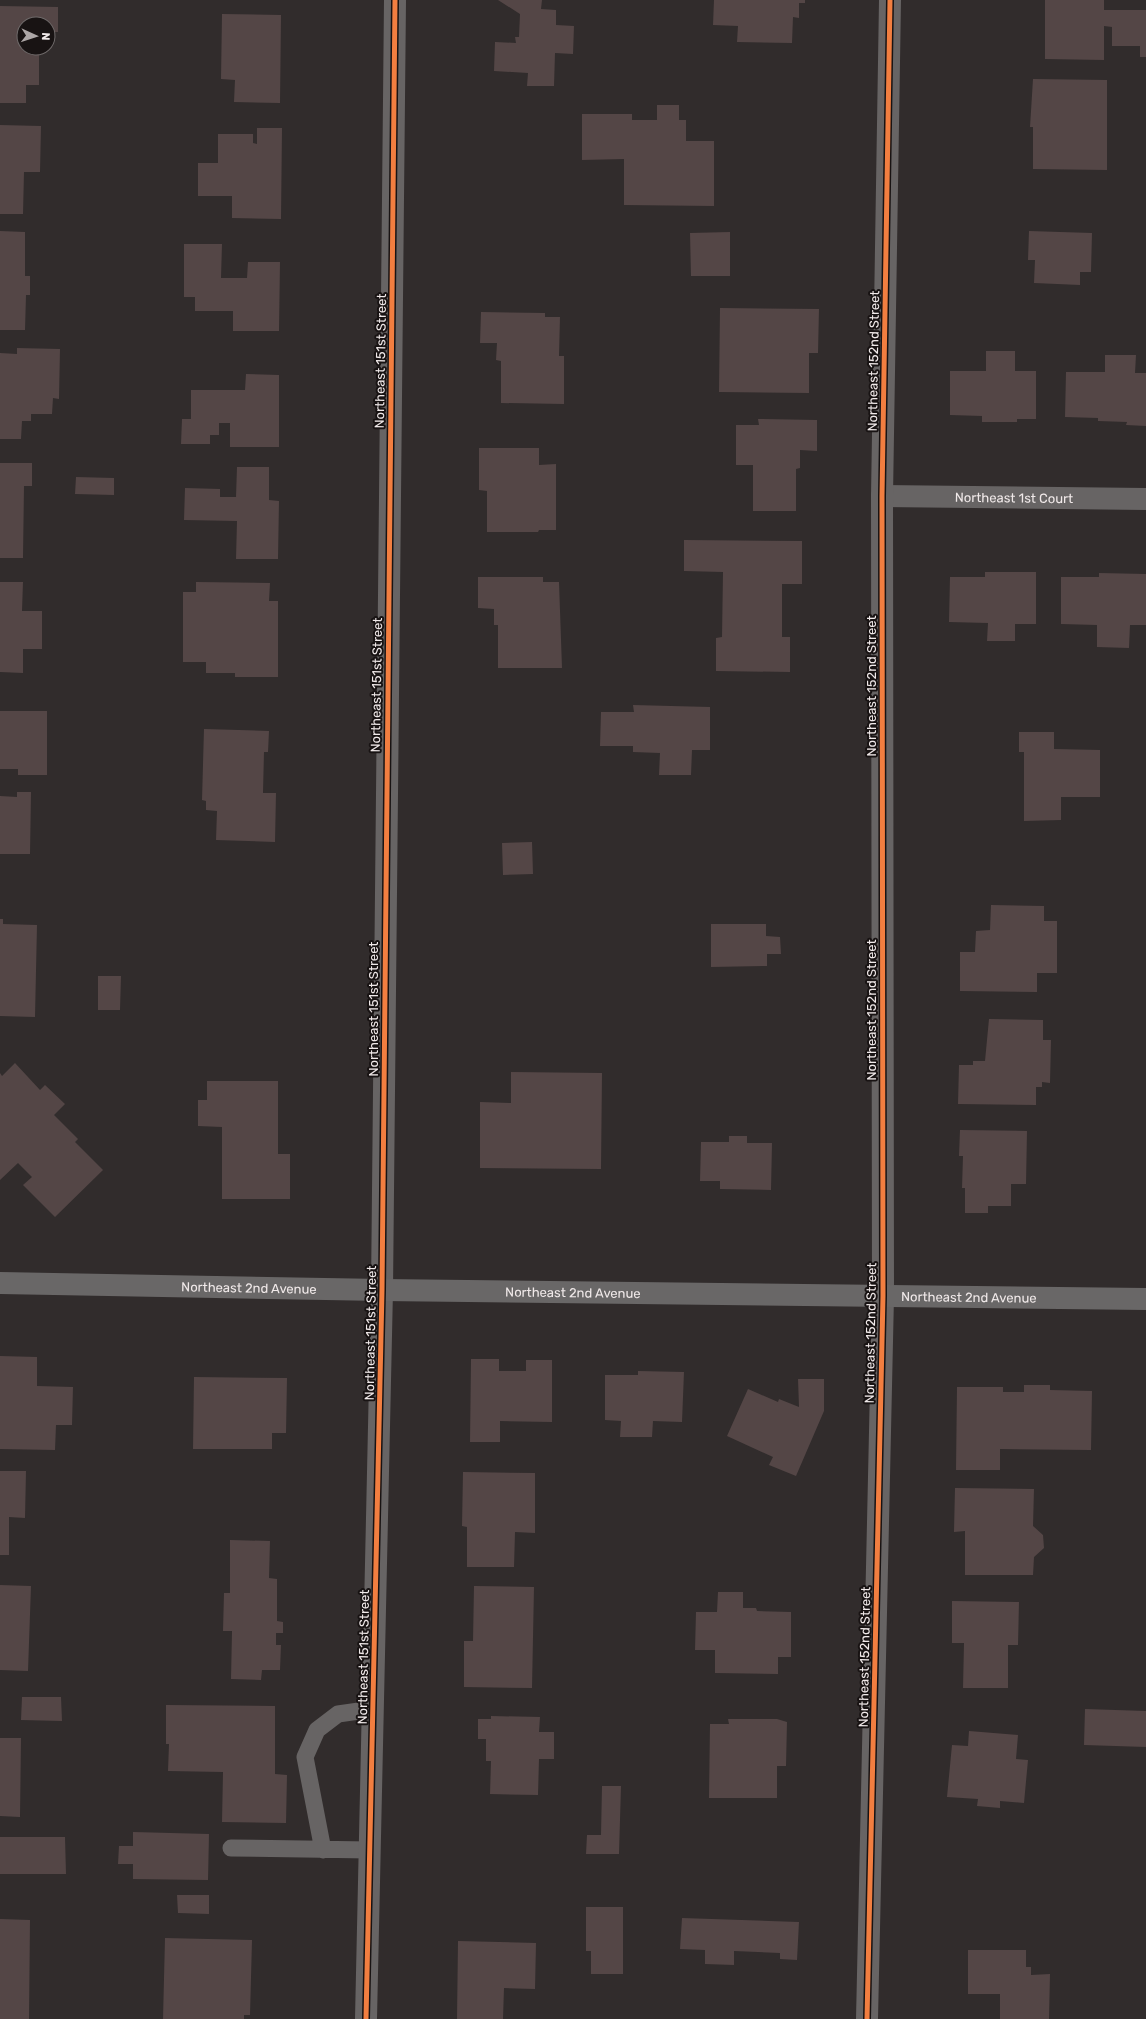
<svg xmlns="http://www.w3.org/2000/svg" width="1146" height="2019" font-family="Rubik,sans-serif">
<rect width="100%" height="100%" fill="#312c2c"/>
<path fill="#544646" d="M498,0H542L541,9L556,10V25L574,26L573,54L555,53L554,86H527L528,73L494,71L495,42L516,43L515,37H519L520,14Z
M714,0H805V3H799V18L793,17L792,43L737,42L738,26L713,25Z
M1045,0H1104V10H1146V57H1140V46H1112V27L1104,26V60L1045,59Z
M0,6L58,7V32H48V24H24V48H39V85H26V103H0Z
M222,14L281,15L280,103L234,102L235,80L221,79Z
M1033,79L1107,80V170L1033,169V127H1030Z
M657,105H679V120H686V141H714V206L624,205V159L582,160V114H632V120H657Z
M0,125L41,126L40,172H24L23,214H0Z
M257,128H282L281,219L232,218V196H198V163H218V134H253V143L257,144Z
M0,231L25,232V276H30V295H26L25,330H0Z
M1029,231L1092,233L1091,272H1080V285L1034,283L1035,260H1028Z
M730,232V276H691L690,233Z
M184,244H222L221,278H247L248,262H280L279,331H233V311H195V297H184Z
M720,308L819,309L818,353H809V393L719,392Z
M481,312L545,313V317H560L559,356H564V404L501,403V361L496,360L497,343H480Z
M17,348L60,349L59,399L53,398L52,414H31V421H22L21,439H0V353L17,354Z
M986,351H1015V371H1036V419H1017V422H982V416L950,415V371H986Z
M1105,355H1136L1135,373H1146V426L1126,425L1127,422L1098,421V418L1065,417L1066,372H1105Z
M246,374L279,375V447H230V423H219V435H210V444H181L182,419H191V390H245Z
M758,419L817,420V451L800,450V468L796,469V511H753V465H736V425H759Z
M479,448H539V465L556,464V530H539L538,532H487V491L479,490Z
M0,463H32V486H24L23,558H0Z
M237,467H269V500L279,501L278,559H236L237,521L184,520L185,488L220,489V497H236Z
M76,477L114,478V495L75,494Z
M684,540L802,541V584H782V637H790V672L716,671V638L722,637L723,572L684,571Z
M985,572H1036V624H1015V641H987L988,623L949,622L950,577H985Z
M1099,573L1146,574V625H1130L1129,648L1097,647V625L1061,624V577H1099Z
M478,577H543V582H559L562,668H498V625H494V609L478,608Z
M0,582H23L22,611H42V649H23V673L0,672Z
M196,582L270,583L269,601H278V677H235V673H206V662H183V592H196Z
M633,705L710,707V750H692L691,775H659L660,753L633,752V746H600L601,712H634Z
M0,711H47V775H18V769H0Z
M204,729L269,731L268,752H264L263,793H276L275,842L216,840L217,811L206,810V801L202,800Z
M1019,732H1054V749L1100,750V797H1061V820L1024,821V752H1019Z
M17,792H31L30,854H0V796L17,797Z
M532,842L533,874L503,875L502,843Z
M991,905L1044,906V921H1057V973H1037V992L960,991V952H975L976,931L990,930Z
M0,919H3V924L37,925L35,1017L0,1016Z
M711,924H766V936L780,937L781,954H767V966L711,967Z
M98,976H121L120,1010H98Z
M989,1019L1043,1020V1040H1051L1050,1083L1042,1082V1087H1036V1105L958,1104L959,1065H973V1061H985Z
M15,1063L40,1090L45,1085L65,1104L54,1115L78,1139L75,1142L103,1170L55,1217L23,1185L32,1177L18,1163L0,1180V1073L2,1076Z
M511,1072L602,1073L601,1169L480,1168V1102L511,1103Z
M207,1081H278V1154H290V1199H222V1127L198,1126V1100H207Z
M960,1130L1027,1131L1026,1184H1011V1206H988V1213H965V1188H962L963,1156H959Z
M729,1136H747V1143H772L771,1190L720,1189V1181H700L701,1142H729Z
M0,1356L37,1357V1386L73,1387L72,1425H56L55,1450L0,1449Z
M471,1359H499V1371H526V1360H552V1422L500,1421V1442H470Z
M638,1371L684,1372L682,1422L653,1421L652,1437H620L621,1421L605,1420V1375H638Z
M194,1377L287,1378L286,1433H272V1449H193Z
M798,1379H824V1411L796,1476L769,1465L773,1457L727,1436L748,1389L778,1402L779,1399L799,1407Z
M1024,1385H1050V1390L1092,1391L1091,1450L1000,1449V1470H956L957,1387H1003V1392H1024Z
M0,1471H26L25,1518L9,1517V1555H0Z
M463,1472L535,1473V1533L515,1532L514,1567H467V1527L462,1526Z
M955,1488L1034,1489L1033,1526L1043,1535L1044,1548L1034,1557L1033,1575H965V1531L954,1532Z
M230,1540L270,1541L269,1578L277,1579V1621L283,1622V1633H276V1645H281L280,1670H262L261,1680L231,1679L232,1631H223L224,1593H230Z
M0,1585L31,1586L28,1671L0,1670Z
M474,1586L534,1587L532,1688L464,1687V1641H473Z
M718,1592H743V1608H756L757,1611L791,1612V1657H778V1674L715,1673V1650H695L696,1612H717Z
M952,1601L1019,1602L1018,1645H1008V1688H963L964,1643H952Z
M22,1697H61L62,1721L21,1720Z
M166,1705L275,1706V1774L287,1775L286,1823L222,1822L223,1772L168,1771L169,1744H166Z
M1085,1709L1146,1711V1747L1084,1745Z
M491,1716L540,1717L539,1732H554V1759H539L538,1795L490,1794L491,1761H486V1739H478V1719H491Z
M728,1719H777L787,1722L786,1766H777V1798H709L710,1724H729Z
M969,1731L1018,1735L1016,1759L1028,1760L1024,1803L1000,1801V1808L977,1806L978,1799L947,1797L952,1745L968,1746Z
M0,1738H21L20,1817L0,1816Z
M602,1786H621L619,1854H586L587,1835H601Z
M133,1832L209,1834L208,1880L133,1879V1864H118L119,1846H133Z
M0,1837H65L66,1874H0Z
M177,1895H209V1914L178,1913Z
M586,1907H623V1974H591V1951H586Z
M682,1918L799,1922L797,1960L780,1959V1953L734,1951V1965L705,1964V1950L680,1949Z
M0,1919L30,1920L29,2019H0Z
M165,1938L252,1940L250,2015H244V2019H163Z
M458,1941L536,1943L535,1989L504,1988L503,2019H457Z
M968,1950H1026V1967H1031V1975L1050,1974L1049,2019H1000V1994H968Z"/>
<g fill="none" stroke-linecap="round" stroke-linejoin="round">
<path stroke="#676464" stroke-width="17" d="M231,1848L370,1850
M323,1850L305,1757L317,1730L338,1714L373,1709"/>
<g stroke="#676464" stroke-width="22">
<path id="s1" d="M882,496L1146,499"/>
<path d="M366,2019L382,1290L395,0"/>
<path d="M867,2019L883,1296L882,496L890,0"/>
</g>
<path stroke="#696767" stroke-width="22" id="s2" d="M0,1283L382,1290L1146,1299"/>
<g stroke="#181313" stroke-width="8">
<path id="cycleway" d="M366,2019L382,1290L395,0
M867,2019L883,1296L882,496L890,0"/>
</g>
<use href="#cycleway" stroke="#f27e40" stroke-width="5"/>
</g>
<g text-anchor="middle" stroke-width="4" stroke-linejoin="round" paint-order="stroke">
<g font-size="13" fill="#f0e9e9" stroke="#181313">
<text transform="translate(380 361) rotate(-89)" y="5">Northeast 151st Street</text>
<text transform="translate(873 361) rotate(-89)" y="5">Northeast 152nd Street</text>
<text dy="5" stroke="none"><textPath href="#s1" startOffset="132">Northeast 1st Court</textPath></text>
<text transform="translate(376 685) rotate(-89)" y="5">Northeast 151st Street</text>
<text transform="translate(871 686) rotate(-90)" y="5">Northeast 152nd Street</text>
<text transform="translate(373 1009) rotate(-90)" y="5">Northeast 151st Street</text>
<text transform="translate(871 1010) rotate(-90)" y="5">Northeast 152nd Street</text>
<text dy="5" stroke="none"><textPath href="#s2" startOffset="249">Northeast 2nd Avenue</textPath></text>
<text dy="5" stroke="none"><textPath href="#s2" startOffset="573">Northeast 2nd Avenue</textPath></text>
<text dy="5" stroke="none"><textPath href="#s2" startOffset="969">Northeast 2nd Avenue</textPath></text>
<text transform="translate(370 1333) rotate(-89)" y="5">Northeast 151st Street</text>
<text transform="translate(870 1333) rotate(-89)" y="5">Northeast 152nd Street</text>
<text transform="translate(363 1657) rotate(-89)" y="5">Northeast 151st Street</text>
<text transform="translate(864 1657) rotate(-89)" y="5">Northeast 152nd Street</text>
</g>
</g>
<g transform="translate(36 36) rotate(93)"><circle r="19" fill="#181313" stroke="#6e6969"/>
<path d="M0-3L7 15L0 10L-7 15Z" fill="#ada7a7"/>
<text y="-6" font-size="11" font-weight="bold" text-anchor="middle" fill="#f0e9e9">N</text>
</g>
</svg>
